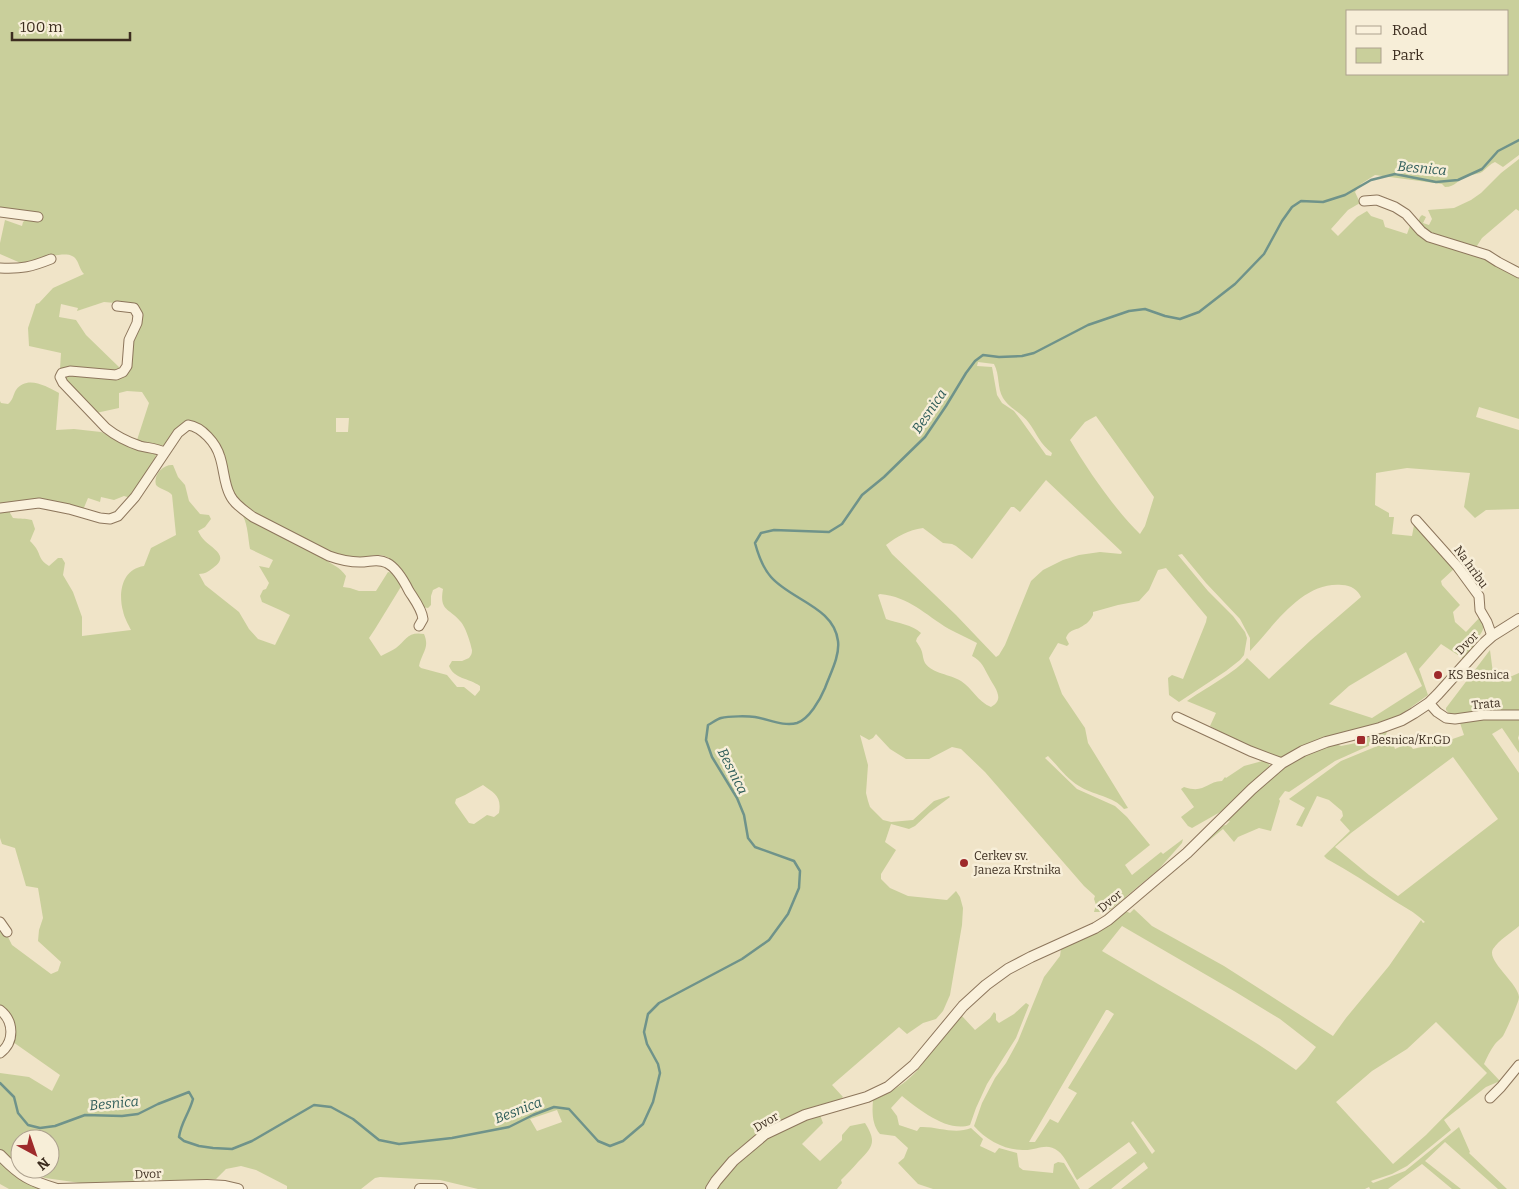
<svg xmlns="http://www.w3.org/2000/svg" width="1519" height="1189" font-family="Bitter,serif">
<rect width="100%" height="100%" fill="#f0e4c8"/>
<path fill="#c9cf9b" fill-rule="evenodd" d="M0,0H1519V155L1503,167L1495,162C1490,164 1487,168 1482,172C1477,175 1471,174 1466,176C1457,180 1456,187 1445,187L1442,184L1375,175L1361,184L1355,192L1360,203L1348,210L1331,229L1338,236L1357,217L1367,211L1371,216L1383,220L1385,227L1407,234L1411,223L1420,233L1477,254L1519,275V419L1479,407L1476,417L1519,430V509L1486,510L1475,518L1464,507L1470,473L1407,468L1376,473L1375,505L1389,513V517H1394L1392,534L1412,536L1415,520L1455,568L1441,581L1442,585L1460,605L1453,612L1455,622L1466,632L1481,616C1486,628 1483,631 1476,640L1477,643L1464,659L1441,644L1419,669L1428,695L1399,716L1279,759L1246,747L1210,726L1216,713L1187,701C1201,691 1239,670 1247,658L1269,679L1311,640L1361,597C1358,590 1351,585 1342,585C1302,581 1274,626 1250,651V638L1240,619L1206,583L1182,554L1178,555L1208,591L1233,616L1245,632L1247,638L1244,655L1240,660L1226,671L1179,702L1169,695L1168,678L1172,675L1183,679L1206,622L1207,617L1166,568L1158,570L1149,590L1139,601L1118,605L1093,612V615C1091,619 1088,623 1084,625C1077,631 1070,628 1066,638L1069,644L1067,646L1058,643L1049,658L1062,694L1085,728L1088,743L1128,808L1124,809C1114,796 1092,795 1079,786C1067,779 1058,766 1048,756L1045,758L1077,789L1115,806L1127,817L1150,845L1125,865L1132,875L1161,852L1163,854L1183,839L1182,843L1158,870L1111,909L1101,912H1094L1096,905L1094,899L1095,896L1084,886L985,772L961,749L952,747L929,759H906L890,749L876,734L873,738L869,740L860,735L868,765L866,793L868,801L870,807L883,820L891,822L913,820L934,801L949,796L950,797L930,812L915,826L909,829L891,824L885,842L896,850L881,874V879L890,888L908,896L947,900L956,891L960,897L963,908L962,925L950,995L943,1011L936,1019L923,1023L907,1034L899,1027L832,1085L843,1097L835,1103L819,1105L799,1112L765,1129L742,1146L726,1161L706,1189H478L440,1180L380,1177L375,1178L361,1189H287V1186L256,1170L241,1166L226,1169L216,1179L190,1181L153,1180L88,1184L45,1178L25,1170L24,1169H50V1139H20V1166L0,1149V1073L29,1077L52,1091L60,1075L13,1042L0,1008V927L7,935L12,945L51,974L58,971L61,962L38,941L39,930L43,918L38,888L26,886L15,848L2,844L0,838V401L1,403L8,404C13,400 13,395 16,390C27,375 46,386 59,393L56,430L74,429L101,432L135,447L156,452C157,464 138,488 131,498L124,496L114,500L101,497L100,502L88,498L83,510L44,502L10,510V513L13,518C21,519 24,518 32,520L35,529L30,541C32,543 34,545 36,548C41,556 39,560 49,566L58,558H62L65,563L63,575L73,592L82,617V636L131,630C128,624 124,617 123,611C118,593 122,569 144,566L151,548L176,535L172,495C168,490 161,490 156,485C153,475 163,464 173,465L178,477L185,485L189,501L200,514L209,515L211,519L205,527L198,531C200,535 202,538 205,541C213,549 230,556 213,568C209,571 205,574 199,574L205,585L239,612L249,629L258,639L275,645L290,615L280,610L262,602L260,596L263,590L266,589L269,583L259,566L269,568L273,560L250,549C248,538 248,526 243,516C238,503 224,510 227,491L231,489L200,425L190,420L181,425L167,445C157,447 145,445 137,440L149,403L142,392L127,391L119,393V408L96,413L63,377L65,374H126L132,340L141,315L127,304L104,302L77,311L78,308L61,304L59,317L76,320L86,335L121,369V371L60,369L61,353L29,346L28,328L36,304L39,303L53,288L84,274C79,269 79,261 74,257C64,249 35,262 23,264L0,254V243L5,220L22,226L23,222L27,219L0,208ZM1348,11H1508V74H1348ZM978,362L994,364C1000,375 997,388 1003,398C1009,408 1022,413 1029,423C1037,434 1040,444 1052,453L1051,456L1046,455L1021,420L1014,411L1002,403L997,395L992,367L977,366ZM1096,416L1154,497L1145,526L1140,534C1116,511 1087,469 1070,440L1085,422ZM336,418H349L348,432H336ZM1046,480L1122,552L1121,554L1100,552L1079,555L1063,560L1043,570L1031,581L1005,645L999,655L996,657L956,615L892,554L886,545C898,536 908,530 923,528L943,543L952,544L956,546L972,559L1011,507H1014L1020,512ZM327,552C337,556 347,559 358,559C367,558 379,551 389,558C397,563 415,597 422,607L428,608L431,605V596L433,590L439,587L443,589C439,611 449,608 460,621C465,625 471,644 472,650C472,654 471,655 469,658L462,661H452L449,666C454,679 469,678 480,686V690L475,696L464,687H457L447,675L421,668L419,666C422,652 430,648 424,634C408,631 406,640 396,648C392,651 386,653 381,656L369,638L375,629L402,585L393,573L388,572L376,591H359L350,588L343,587L346,576C340,567 333,565 324,559ZM880,594C910,597 924,614 949,629C958,634 968,638 977,643L972,656C982,661 984,668 989,677C994,687 1006,699 991,707C978,702 972,688 961,681C950,674 933,674 925,663C923,659 923,656 922,652C921,648 918,644 916,641L917,638L921,633C913,625 897,623 886,619L878,595ZM1406,652L1422,686L1372,718L1329,704L1349,686ZM483,785C494,793 502,796 499,813L494,817L487,815L474,824L469,823L455,803L456,799L465,795ZM557,1110L562,1122L537,1131L530,1119Z
M1519,159V211L1516,209L1482,238L1475,249L1428,234L1418,222L1420,217L1422,215L1426,217L1423,223L1429,225L1432,219L1428,210L1454,208L1471,200L1481,193L1501,173Z
M1490,650L1494,681L1498,682L1519,673V711L1452,717L1446,710V708Z
M1483,717L1519,719V735L1518,738L1519,741V753L1502,728L1492,734L1519,773V926C1511,933 1499,940 1493,949C1486,961 1518,983 1519,997C1519,1002 1506,1031 1503,1036C1501,1039 1497,1041 1495,1044C1490,1051 1487,1057 1484,1064L1500,1081L1486,1087L1444,1120L1451,1130L1407,1166L1392,1174L1371,1181L1373,1183L1405,1171L1459,1127L1470,1152L1469,1153L1507,1189H1498L1445,1142L1425,1161L1461,1189H1452L1422,1164L1388,1189H1370L1369,1187L1365,1189H1121L1148,1168L1144,1162L1111,1189H1088L1137,1153L1129,1142L1077,1180C1072,1172 1065,1156 1058,1151C1047,1142 1037,1150 1025,1150C1006,1151 986,1140 974,1126L982,1103L995,1078L1006,1063L1018,1041L1044,977L1060,956L1061,949L1125,911L1130,913L1134,909L1152,926L1224,966L1333,1036L1346,1018L1389,966L1421,920L1423,923L1425,922C1415,912 1402,906 1390,898C1369,884 1349,871 1327,859L1324,856L1350,831L1340,820L1343,816L1342,811L1329,800L1317,796L1302,827L1296,825L1305,808L1289,799L1341,761L1392,740L1395,749L1408,743L1413,749L1444,742L1464,735L1460,723ZM1453,757L1498,819L1398,896L1369,875L1335,847L1351,833ZM1122,926L1234,991L1280,1019L1316,1047L1306,1060L1296,1070C1234,1026 1167,990 1102,951ZM1106,1010H1108L1114,1014L1068,1088L1077,1093L1058,1123L1050,1119L1035,1142H1029ZM1436,1022L1487,1073L1426,1135L1393,1164L1336,1102L1372,1071L1407,1049ZM1133,1121L1155,1151L1152,1154L1131,1123Z
M1385,730L1387,732L1384,739L1335,761L1289,792L1285,791L1279,799L1280,801L1271,831L1259,828L1238,837L1234,842L1223,829L1196,851L1220,826L1226,825L1230,821L1224,822L1263,784L1283,768L1302,757L1318,749L1336,744L1341,746L1361,742L1372,735Z
M1266,760L1270,766L1268,769L1222,811L1192,828L1188,826L1181,817L1194,807L1181,789L1184,787C1205,794 1205,782 1222,781L1225,777L1226,778L1244,766Z
M1026,1003L1029,1005L1016,1038L987,1084L976,1108L970,1125C948,1133 918,1109 902,1096L891,1108L897,1116L899,1125L917,1131L920,1127C937,1126 954,1135 971,1128L983,1139L980,1146L995,1153L999,1148L1017,1153L1019,1167L1023,1170L1053,1173L1054,1164L1058,1162L1064,1163L1080,1189H933L918,1184L898,1163L904,1158L908,1148L895,1136L880,1134C872,1125 872,1112 873,1100C893,1092 916,1077 926,1058L961,1015L975,1030L990,1018L994,1012L996,1014V1020L999,1023L1014,1014Z
M820,1115L823,1123L802,1144L820,1161L842,1140V1135L850,1126L865,1123C877,1142 873,1147 858,1162C853,1168 847,1174 841,1180L842,1183L837,1189H716L728,1171L768,1137L806,1119Z
M0,1161C12,1173 24,1183 41,1189H9L0,1184Z"/>
<g fill="none" stroke-linecap="round" stroke-linejoin="round">
<path stroke="#6f938a" stroke-width="2.5" d="M0,1083L14,1097L18,1113L28,1125L40,1128L55,1126L85,1115L122,1116L138,1114L158,1104L189,1092L193,1099C189,1114 181,1122 179,1137L184,1141L199,1146L213,1148L232,1149L252,1141L314,1105L331,1107L353,1119L379,1140L399,1144L452,1138L509,1127L533,1115L554,1107L569,1109L598,1141L610,1146L623,1141L643,1124L653,1102L660,1073L658,1064L647,1044L644,1032L648,1014L659,1003L742,959L769,940L788,914L799,888L800,871L794,861L755,847L748,838L744,815L737,798L712,757L706,740L708,725C712,723 717,719 721,718C729,716 748,716 755,717C768,719 784,727 797,723C809,719 820,700 825,688C830,674 840,656 838,641C834,607 791,600 771,577C763,568 758,554 755,543L761,533L774,530L829,532L842,524L862,495L884,477L925,437L946,406L966,373L975,361L983,355L999,357L1022,356L1034,353L1088,325L1129,311L1145,309L1165,316L1180,319L1199,312L1235,284L1264,254L1282,221L1292,207L1301,201L1323,202L1345,195L1371,180L1395,174L1436,182L1458,180L1482,169L1498,151L1519,140"/>
<g stroke="#8d765c" stroke-width="11">
<path id="minor" d="M1364,201L1377,200L1395,207L1406,214L1421,231L1429,237L1487,255L1498,262L1519,273
M0,212L38,217
M0,268C22,269 31,267 51,259
M117,306L134,308L138,315L137,323L129,340L127,366L123,372L116,375L70,371L62,373L60,377L63,383L106,428C116,436 128,442 140,446C148,448 156,448 164,452
M0,508L39,503L69,509L100,518L110,519L118,516L135,497L178,433L188,425C202,427 216,443 220,457C224,469 224,484 230,495C234,504 245,511 253,517L329,556C340,560 349,562 360,562C370,562 378,558 387,563C397,568 404,581 409,591C414,599 422,609 423,619L419,626
M1416,520L1457,566L1479,596L1480,610L1487,622L1492,636
M1429,703L1437,712L1446,718L1455,719L1483,715H1519
M1177,717L1250,751L1282,763
M0,922L7,932
M0,1010C14,1021 15,1042 0,1053
M1490,1098L1501,1087L1519,1065"/>
</g>
<g stroke="#8d765c" stroke-width="12">
<path id="tertiary" d="M0,1155C20,1176 30,1181 57,1189
M59,1189L207,1185L225,1186L238,1189
M420,1189H442
M711,1189L716,1181L733,1161L765,1134L805,1115L867,1097L888,1087L914,1065L963,1006L986,985L1008,969L1031,957L1095,928L1108,920L1187,853L1252,789L1282,763L1303,751L1326,742L1380,728L1402,720L1414,713L1429,703L1438,694L1483,644L1492,636L1519,619"/>
</g>
<use href="#minor" stroke="#faf1dc" stroke-width="9"/>
<use href="#tertiary" stroke="#faf1dc" stroke-width="10"/>
</g>
<g fill="#9e2a2b" stroke="#f7eed8" stroke-width="2">
<circle cx="1438" cy="675" r="5"/>
<rect x="1356" y="735" width="10" height="10" rx="2.5"/>
<circle cx="964" cy="863" r="5"/>
</g>
<g text-anchor="middle" stroke-width="5" stroke-linejoin="round" paint-order="stroke">
<g font-size="12" fill="#3d2e20" stroke="#f7eed8">
<text transform="translate(1471 567) rotate(54)" y="4">Na hribu</text>
<text transform="translate(1467 643) rotate(-46)" y="4">Dvor</text>
<text transform="translate(1486 704) rotate(-5)" y="4">Trata</text>
<text transform="translate(1110 901) rotate(-40)" y="4">Dvor</text>
<text transform="translate(766 1122) rotate(-31)" y="4">Dvor</text>
<text transform="translate(148 1174) rotate(-2)" y="4">Dvor</text>
</g>
<g font-size="12" fill="#3d2e20" stroke="#f7eed8" text-anchor="start">
<text x="1448" y="679">KS Besnica</text>
<text x="1371" y="744">Besnica/Kr.GD</text>
<text x="974" y="860">Cerkev sv.<tspan x="974" dy="14">Janeza Krstnika</tspan></text>
</g>
<g font-size="14" font-style="italic" fill="#2f5d5a" stroke="#f7eed8">
<text transform="translate(1422 168) rotate(5)" y="5">Besnica</text>
<text transform="translate(929 411) rotate(-56)" y="5">Besnica</text>
<text transform="translate(733 771) rotate(63)" y="5">Besnica</text>
<text transform="translate(114 1103) rotate(-5)" y="5">Besnica</text>
<text transform="translate(518 1110) rotate(-21)" y="5">Besnica</text>
</g>
</g>
<rect x="1346" y="10" width="162" height="65" fill="#f7eed8" stroke="#ada18e"/>
<rect x="1356" y="26" width="25" height="8" fill="#faf1dc" stroke="#ada18e"/>
<text x="1392" y="35" font-size="15" fill="#3d2e20">Road</text>
<rect x="1356" y="48" width="25" height="15" fill="#c9cf9b" stroke="#ada18e"/>
<text x="1392" y="60" font-size="15" fill="#3d2e20">Park</text>
<g transform="translate(35 1154) rotate(140)"><circle r="24" fill="#f7eed8" stroke="#ada18e"/>
<path d="M0-4L9 19L0 12L-9 19Z" fill="#9e2a2b"/>
<text y="-8" font-size="14" font-weight="bold" text-anchor="middle" fill="#3d2e20">N</text>
</g>
<path d="M12 32v8h118v-8" fill="none" stroke="#3d2e20" stroke-width="2.5"/>
<text x="20" y="32" font-size="15" fill="#3d2e20" stroke="#f7eed8" stroke-width="4" paint-order="stroke">100 m</text>
</svg>
